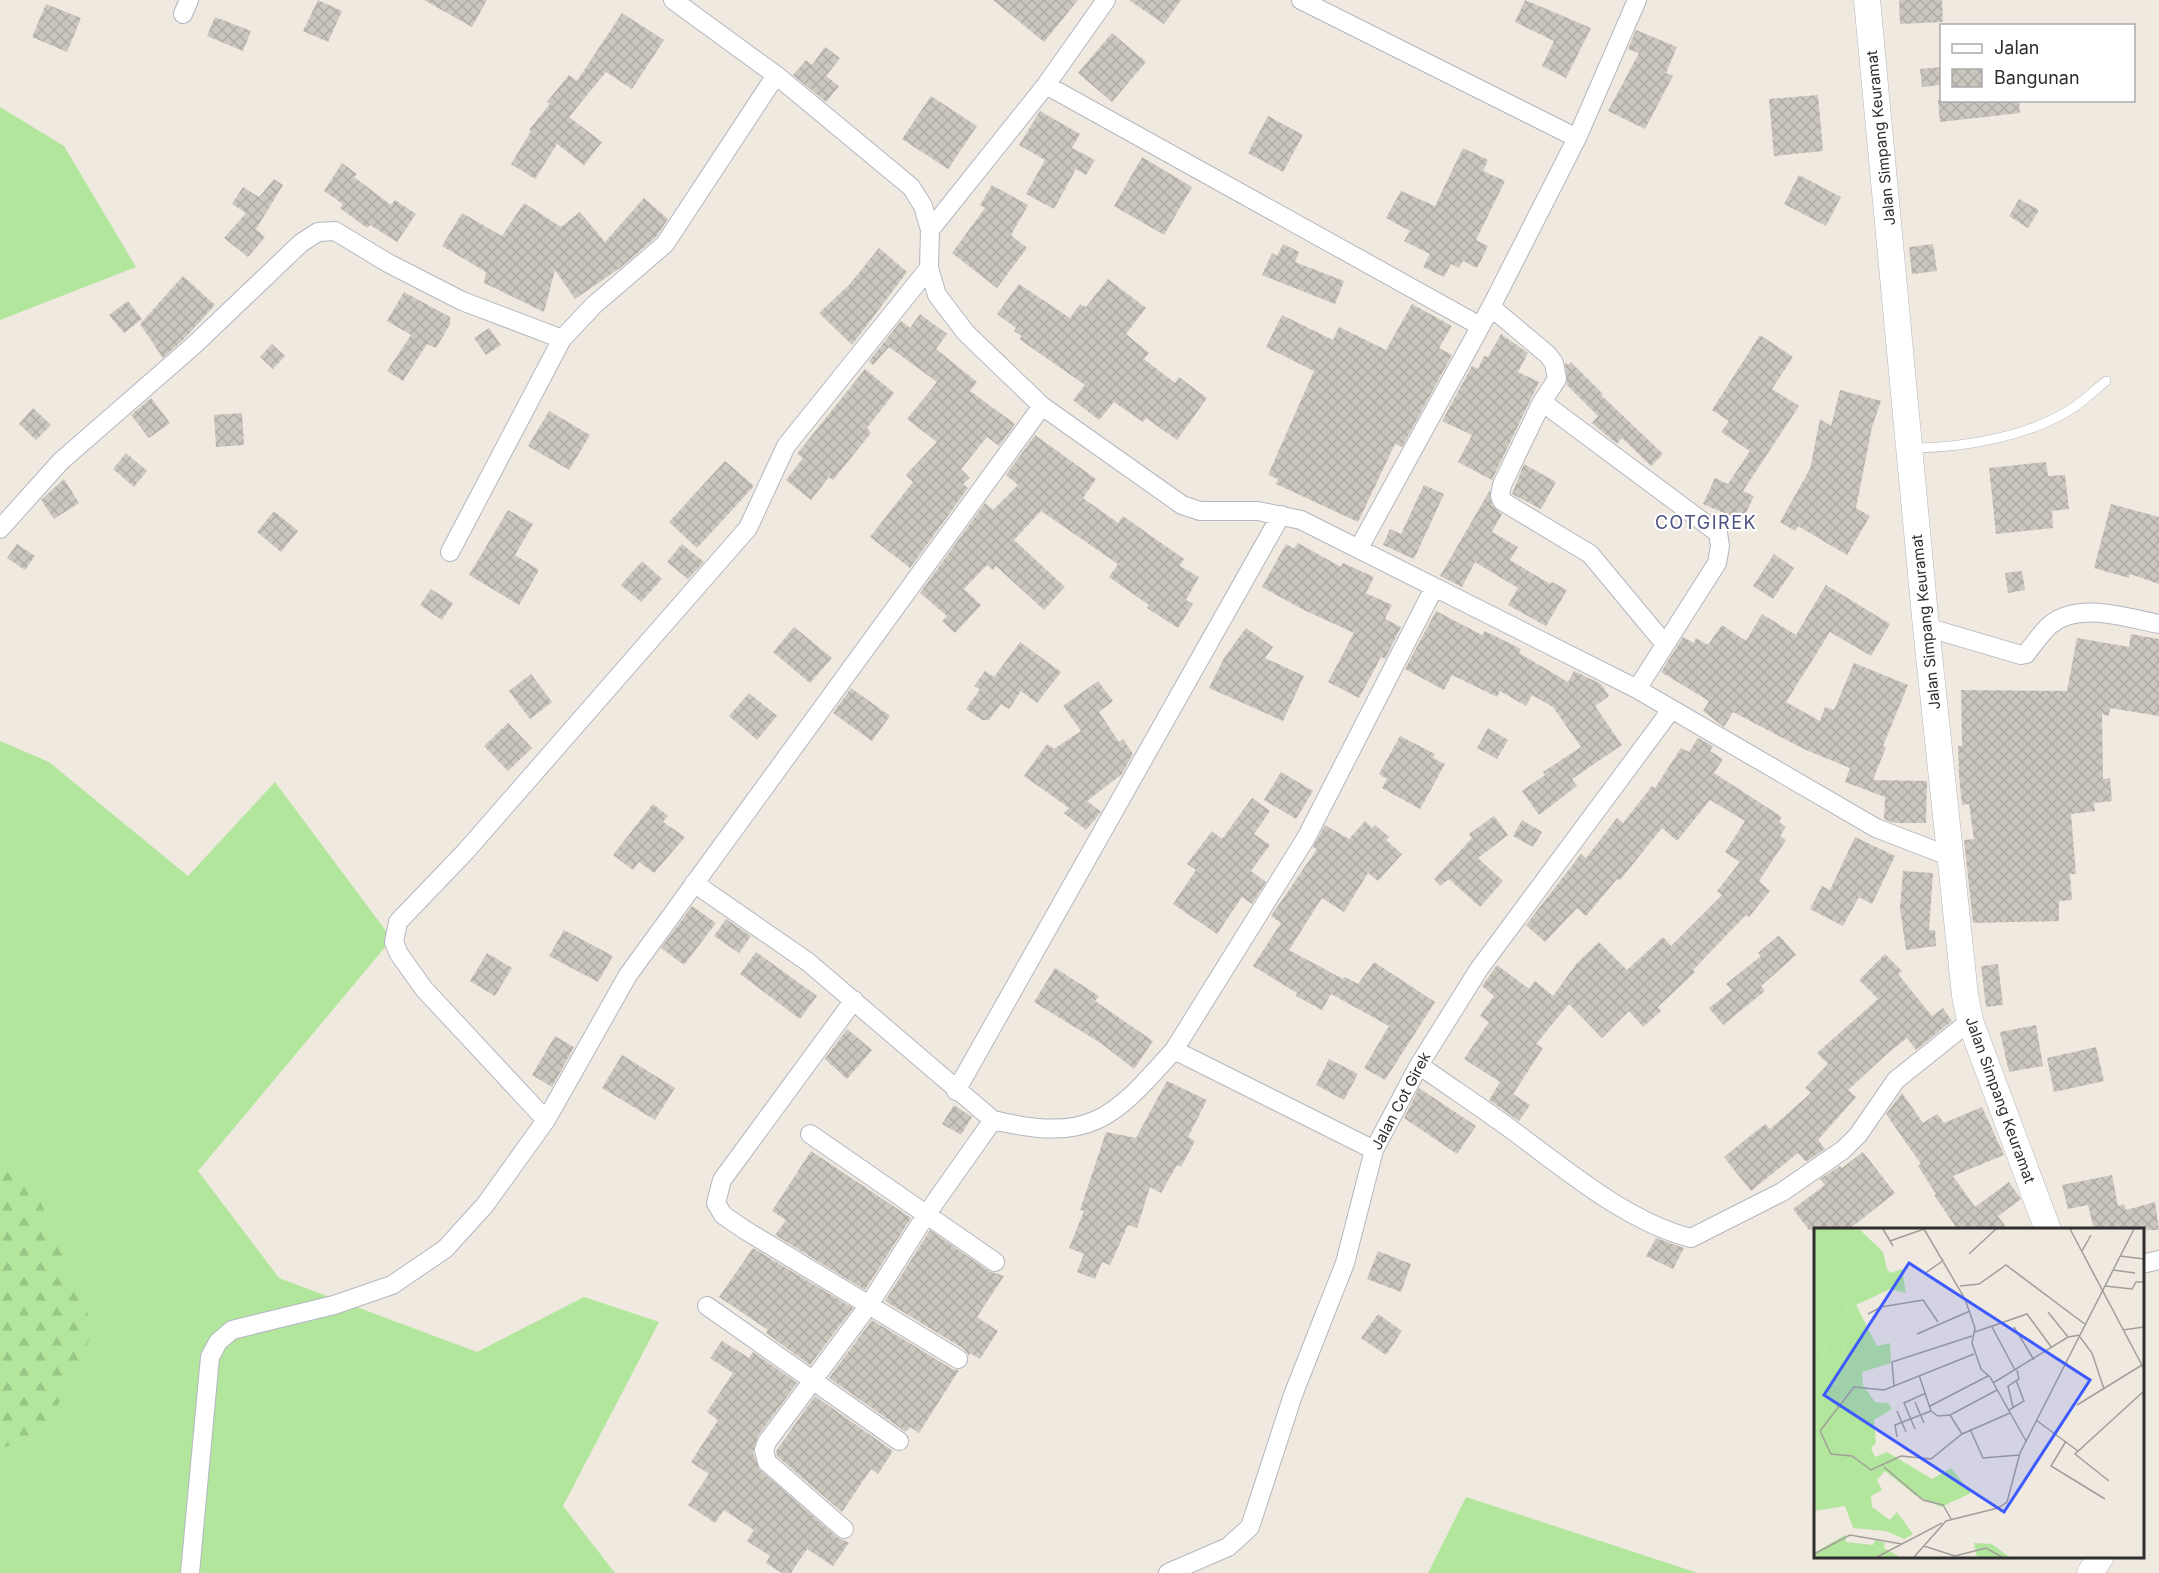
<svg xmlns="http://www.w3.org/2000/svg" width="2159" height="1573" font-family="Inter,sans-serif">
<defs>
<pattern id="forest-firs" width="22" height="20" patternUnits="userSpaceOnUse" patternTransform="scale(1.5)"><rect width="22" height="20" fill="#b2e69c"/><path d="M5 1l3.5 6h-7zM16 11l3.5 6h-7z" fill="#99c687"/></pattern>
<pattern id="building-cross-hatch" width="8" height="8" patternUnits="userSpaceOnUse" patternTransform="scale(1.5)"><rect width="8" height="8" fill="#cbc7be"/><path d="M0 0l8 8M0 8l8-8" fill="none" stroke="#afaba4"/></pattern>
</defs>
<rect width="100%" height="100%" fill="#efe9e0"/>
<path fill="#b2e69c" d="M0,107L64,146L136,267L0,320Z
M0,741L49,762L188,876L275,782L392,939L198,1171L279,1278L477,1352L584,1297L659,1322L563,1506L615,1573H0V1449L44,1434L30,1177L0,1150Z
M1466,1497L1698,1573H1428Z"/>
<path fill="url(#forest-firs)" d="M0,1150L30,1177L94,1329L44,1434L0,1449Z"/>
<path fill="url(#building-cross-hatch)" d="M318,0L342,11L328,42L303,31Z
M424,0H487L472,27Z
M993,0H1078L1044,42Z
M1129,0H1181L1164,24Z
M1525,0L1591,28L1566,78L1542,66L1554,41L1515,22Z
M1899,0H1942L1943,22L1900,24Z
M46,4L81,18L67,52L32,37Z
M622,13L664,40L632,89L606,72L569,117L602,142L584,165L557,144L535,179L511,164L531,131L529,130L550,104L547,102L569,75L577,81Z
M215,17L251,31L243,51L207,36Z
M1636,30L1677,47L1666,73L1673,76L1645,129L1608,111L1639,53L1628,49Z
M1112,33L1146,62L1112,102L1078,73Z
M825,47L840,58L826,76L839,86L826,102L793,75L806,60L812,65Z
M1941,67V85L1922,87L1920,69Z
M1818,95L1823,151L1774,156L1769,99Z
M931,96L977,126L948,169L902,139Z
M1938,100H2019L2020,113L1940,122Z
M1040,111L1080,134L1072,148L1095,160L1086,175L1076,169L1054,209L1026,194L1045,160L1019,145Z
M1268,116L1303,135L1283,172L1248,153Z
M1463,148L1488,160L1483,171L1505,181L1476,240L1488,246L1477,268L1463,261L1459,268L1451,264L1444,277L1423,267L1430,254L1404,241L1410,231L1386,218L1401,191L1435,206Z
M1142,157L1192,187L1164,235L1114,206Z
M342,163L357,174L354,177L391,205L395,200L416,214L397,242L370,225L367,228L340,208L343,204L324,191Z
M1799,175L1841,197L1826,226L1784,204Z
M274,179L283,185L256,229L265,237L248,257L224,238L246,213L232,204L243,187L259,197Z
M992,185L1028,205L1011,235L1027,248L997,288L952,253L985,208L980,205Z
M644,198L668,219L656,237L620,268L575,299L555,270L544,312L484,283L486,272L442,246L462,213L502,236L524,203L561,227L580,212L605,242Z
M2019,199L2039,210L2028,228L2009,216Z
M1283,244L1299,252L1295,262L1344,281L1335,304L1262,275L1272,253L1277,256Z
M1933,244L1937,271L1912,274L1909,247Z
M879,248L907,272L852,345L819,313L849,285Z
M183,276L215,305L184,339L163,358L140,324Z
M1108,279L1146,308L1126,334L1149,353L1144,359L1175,383L1179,377L1207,398L1177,440L1146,418L1143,422L1114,402L1099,420L1073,400L1085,385L1019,339L1022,336L1014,331L1016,328L997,314L1019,284L1070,318L1080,304L1086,307Z
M404,292L450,317V324L436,348L427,344L403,381L387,371L411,335L387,321Z
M128,301L142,319L124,333L109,315Z
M1412,304L1452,326L1439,348L1452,355L1402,447L1395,444L1358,522L1276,484L1278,479L1268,475L1314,371L1266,347L1282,315L1333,340L1339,327L1386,350Z
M920,314L947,334L936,349L977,382L970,391L1015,424L999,446L987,437L961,469L970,478L963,484L968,488L910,568L870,537L913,482L906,475L937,442L907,419L937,382L889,347L873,365L869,361L901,321L910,328Z
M489,328L501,345L486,355L474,338Z
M1501,334L1528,353L1518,372L1539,382L1492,480L1458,462L1472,435L1442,421L1472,366L1478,369L1484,356L1488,357Z
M1760,335L1793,357L1772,389L1799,406L1743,491L1754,496L1742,521L1703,504L1715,478L1728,484L1750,451L1721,432L1729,421L1712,410Z
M272,344L285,356L273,369L260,357Z
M1565,362L1568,365L1571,362L1603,394L1601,395L1663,454L1651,466L1622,438L1617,444L1592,423L1598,416L1567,385Z
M865,369L894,393L867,428L871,433L833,480L829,477L811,500L786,480L803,458L797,454Z
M1840,390L1881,401L1872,427L1856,508L1870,516L1847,555L1798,526L1795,531L1780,522L1810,469L1820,419L1831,426Z
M151,398L170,423L149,438L131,415Z
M33,408L51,425L36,440L19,424Z
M549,411L590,435L569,470L528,446Z
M242,413L244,445L216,447L214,415Z
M1035,435L1096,479L1083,498L1118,523L1123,516L1184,559L1180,566L1199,577L1186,600L1193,604L1178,628L1147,608L1149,605L1109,577L1118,564L1041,511L1014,540L1065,587L1044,610L996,566L993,570L987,565L964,589L981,605L955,633L942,621L947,616L920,593L985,503L993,510L1018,485L1006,475Z
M126,453L147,471L134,487L113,469Z
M725,461L754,486L697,548L669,522Z
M2046,462L2048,476L2065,475L2069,509L2052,511L2053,528L1996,534L1989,468Z
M1524,464L1556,482L1541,509L1512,494Z
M64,479L79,503L54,519L41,500Z
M1424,485L1444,494L1414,559L1383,545L1390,529L1401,534Z
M1490,490L1492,505L1502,514L1492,532L1518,547L1510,560L1550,584L1552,582L1567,590L1546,626L1508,605L1518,588L1475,562L1462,587L1440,576Z
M2111,504L2159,517V584L2130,574L2129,578L2094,568Z
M508,510L533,524L515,555L539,570L519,605L469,575Z
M274,511L298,531L281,552L257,532Z
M1298,543L1341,567L1343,563L1374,577L1366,593L1392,605L1385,619L1401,627L1385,659L1381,657L1359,698L1328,682L1354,633L1304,610L1262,587L1286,544L1294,549Z
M17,544L35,556L25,570L7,558Z
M682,544L704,562L688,579L667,562Z
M1774,554L1794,568L1773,599L1753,586Z
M642,561L662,579L641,602L621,585Z
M2022,571L2025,590L2008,593L2005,573Z
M1826,585L1890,624L1871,656L1830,632L1786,702L1820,721L1825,707L1834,710L1854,663L1908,685L1883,746L1886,747L1873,780L1927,781L1926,823H1894L1884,819L1885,797L1845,782L1850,768L1806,750L1733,712L1724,727L1703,711L1709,701L1661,672L1683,637L1694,643L1696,638L1708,645L1722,625L1746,641L1762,614L1796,635Z
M431,589L453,603L442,620L420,605Z
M1436,611L1482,635L1485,631L1521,649L1519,653L1568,682L1574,671L1601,684L1609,696L1595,706L1622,745L1572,779L1577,786L1539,815L1522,791L1545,775L1543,772L1581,747L1553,707L1532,695L1526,706L1500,691L1497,697L1452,675L1444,690L1405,669Z
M794,627L832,658L810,683L773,652Z
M1246,628L1273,647L1265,658L1304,676L1283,721L1209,688L1224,658Z
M2131,634L2159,639V716L2110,708L2109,716L2102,714L2103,779L2110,778L2112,801L2094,803L2095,811L2071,814L2076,874H2070L2072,900L2059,901V921L1973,923L1964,840L1974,839L1969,804L1962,805L1959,775L1958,746H1962L1961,690L2067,691L2077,638L2129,647Z
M1020,642L1061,672L1037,703L1021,691L1009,709L1001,704L989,720H982L966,709L980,689L974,686L985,671L994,677Z
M531,674L552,702L530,719L509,691Z
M1098,681L1113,701L1099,712L1119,742L1123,739L1133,754L1122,774L1087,801L1101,812L1086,830L1064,813L1069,808L1024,776L1047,744L1054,749L1081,731L1063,706Z
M851,688L890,716L872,741L833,713Z
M749,693L777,716L757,740L729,716Z
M508,723L532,748L508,771L484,746Z
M1488,728L1508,740L1497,759L1477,748Z
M1400,736L1435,754L1433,758L1445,764L1420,809L1382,788L1387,779L1379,774Z
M1698,738L1713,746L1710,751L1723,759L1714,773L1782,817L1779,822L1786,827L1780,836L1786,840L1759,881L1770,891L1749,917L1746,915L1693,970L1695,972L1658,1007L1661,1011L1643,1027L1629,1011L1602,1038L1569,1004L1536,1044L1543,1048L1513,1094L1530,1105L1519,1121L1489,1100L1500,1082L1464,1059L1489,1022L1480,1016L1494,996L1482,986L1497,965L1529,989L1535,981L1553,996L1577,963L1599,942L1627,970L1663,937L1671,946L1722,895L1717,891L1740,862L1725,852L1745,821L1710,800L1677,841L1662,828L1620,880L1617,879L1586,916L1577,908L1545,942L1526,925L1581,854L1586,858L1617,818L1623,823L1652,786L1655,788L1681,748L1689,752Z
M1281,772L1313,791L1296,819L1264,800Z
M1252,798L1270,811L1254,834L1270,845L1251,871L1266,882L1252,904L1242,897L1217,934L1173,904L1196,870L1187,864L1212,831L1222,839Z
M653,804L668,816L663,822L685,837L654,873L639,862L633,870L613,855Z
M1494,816L1508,835L1478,858L1503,881L1480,907L1449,879L1440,886L1434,879L1472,838L1469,834Z
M1522,820L1542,832L1533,847L1513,836Z
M1365,821L1372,828L1375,825L1389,837L1386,840L1402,854L1378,881L1368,873L1344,912L1322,898L1289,950L1343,979L1345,977L1358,984L1374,962L1435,1002L1385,1080L1364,1068L1389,1026L1331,994L1322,1010L1296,996L1297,993L1253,966L1281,923L1271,916L1317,849L1313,847L1325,825L1349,839Z
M1855,837L1895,856L1872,904L1859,897L1843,926L1810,909L1822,886L1830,890Z
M1903,871L1933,873L1929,930H1935L1936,946L1906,950L1900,908Z
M692,906L716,923L684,965L661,948Z
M726,919L751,936L739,953L714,936Z
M564,930L613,956L598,982L549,956Z
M1779,935L1796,955L1761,986L1765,991L1723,1025L1709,1008L1732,990L1726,984L1761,956L1758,953Z
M756,952L817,996L800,1019L740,974Z
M487,953L512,968L495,996L470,981Z
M1885,954L1902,971L1898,974L1932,1016L1943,1008L1952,1021L1916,1050L1907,1038L1888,1053L1848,1090L1856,1097L1818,1140L1825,1149L1806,1162L1798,1153L1751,1191L1724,1157L1765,1124L1770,1129L1811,1093L1805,1088L1828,1064L1817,1053L1878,999L1859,980Z
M1998,964L2003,1005L1986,1007L1981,966Z
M1055,968L1099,996L1095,1001L1153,1041L1134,1069L1102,1044L1034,1002Z
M2036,1025L2043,1066L2009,1072L2000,1032Z
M847,1029L872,1050L847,1079L825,1059Z
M555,1036L574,1047L552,1087L532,1075Z
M2096,1047L2104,1081L2054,1092L2047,1058Z
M622,1055L675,1088L655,1120L602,1088Z
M1329,1059L1358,1074L1344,1100L1316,1085Z
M1167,1081L1207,1100L1188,1137L1195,1141L1181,1167L1177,1165L1161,1193L1150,1187L1137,1228L1128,1225L1110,1265L1102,1262L1095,1279L1077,1272L1084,1254L1069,1248L1084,1211L1080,1210L1106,1132L1136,1138Z
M1419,1088L1476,1126L1457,1154L1404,1118Z
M1902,1093L1923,1123L1937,1114L1944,1123L1982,1107L2004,1155L1953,1176L1975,1207L2009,1182L2021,1199L1998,1216L2008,1230H1958L1934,1195L1936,1194L1918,1166L1921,1164L1886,1114Z
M954,1105L972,1117L961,1135L942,1124Z
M811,1151L911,1218L865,1290L775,1235L786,1220L772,1211Z
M1863,1152L1895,1193L1848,1230H1809L1793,1209L1825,1185L1820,1179L1840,1166L1842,1168Z
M2112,1175L2118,1206L2124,1204L2126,1210L2155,1202L2159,1230H2094L2088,1205L2068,1209L2062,1185Z
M930,1230L989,1271L1004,1276L977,1317L998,1331L980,1359L970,1353L969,1356L964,1349L885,1301Z
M1656,1238L1684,1248L1673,1269L1646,1256Z
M753,1248L853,1308L810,1365L766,1333L768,1330L719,1297Z
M1378,1251L1411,1264L1401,1292L1367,1279Z
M1378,1314L1402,1331L1386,1355L1361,1338Z
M872,1320L952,1369L959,1370L919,1433L910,1427L906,1432L829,1378Z
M722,1341L749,1358L753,1352L797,1383L758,1436L753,1453L760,1470L837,1537L849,1543L833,1566L807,1549L791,1573H782L766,1563L770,1556L747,1541L754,1530L724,1510L715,1523L688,1505L709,1474L691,1462L718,1420L707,1412L733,1373L710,1358Z
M815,1396L893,1451L878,1474L871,1469L842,1512L777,1456L776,1451Z"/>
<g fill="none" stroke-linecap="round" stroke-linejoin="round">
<g stroke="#b4b6c1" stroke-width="10">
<path id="service" d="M1912,448C1963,448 2034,436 2077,405C2087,398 2096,389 2106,381"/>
</g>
<g stroke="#b4b6c1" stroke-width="20">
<path id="minor" d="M673,0L776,75L911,187L923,206L930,230L929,268L937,295L966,333L1042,406L1182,505L1200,511H1258L1301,520L1637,689L1876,828L1951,857
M1301,0L1577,138
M183,14L189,0
M1046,85L1480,326
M930,230L1046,85L1106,0
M1491,307L1548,355L1554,363L1557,379L1542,402L1502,485L1500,496L1502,501L1590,554L1664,643
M1542,402L1718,533L1720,546L1717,563L1637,689
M0,529L61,461L193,346L301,243L318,232L335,231L388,263L462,301L562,339
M1359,548L1491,307L1577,138L1637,0
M450,552L562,339L594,305L665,244L776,75
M1926,627L2021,655L2026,654C2033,645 2041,633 2050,625C2079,601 2126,618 2159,624
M694,883L808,962L993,1120L926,1215L869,1305L767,1442L764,1450L767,1462L844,1529
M854,1000L722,1180L716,1203L723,1215L745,1230L958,1359
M1419,1065C1450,1087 1482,1108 1512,1130C1565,1169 1627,1222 1691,1238L1782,1192L1843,1150L1858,1135L1896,1080L1970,1021
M956,1091L1281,515
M546,1120L424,989L399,954L394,942L398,922L466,851L748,528L786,446L929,268
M993,1120C1090,1143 1112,1120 1174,1050
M810,1134L995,1262
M1374,1150L1174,1050L1306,838L1434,588
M2142,1264L2159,1260
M707,1306L899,1441
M190,1573L210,1357L218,1342L232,1330L334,1305L392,1285L445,1249L485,1205L546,1120L628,975L1042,406
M1168,1573L1228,1547L1250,1527L1293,1395L1345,1263L1374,1150L1419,1065L1479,969L1671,710"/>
</g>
<g stroke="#b4b6c1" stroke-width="27">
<path id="secondary" d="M1867,0L1926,627L1965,995L1970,1021L2048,1230
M2090,1573L2101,1556"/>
</g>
<use href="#service" stroke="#fff" stroke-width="9"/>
<use href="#minor" stroke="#fff" stroke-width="18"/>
<use href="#secondary" stroke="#fff" stroke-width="26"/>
</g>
<g text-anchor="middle" stroke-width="4.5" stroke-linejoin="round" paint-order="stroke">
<g font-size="15" fill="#2e2e2e" stroke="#fff">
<text transform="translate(1881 138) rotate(-96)" y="5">Jalan Simpang Keuramat</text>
<text transform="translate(1926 622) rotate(-96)" y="5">Jalan Simpang Keuramat</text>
<text transform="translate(2000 1100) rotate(70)" y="5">Jalan Simpang Keuramat</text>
<text transform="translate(1401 1101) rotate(-62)" y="5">Jalan Cot Girek</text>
</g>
<g font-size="18" letter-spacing="1.5" fill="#4c5380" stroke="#fff">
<text x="1706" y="529">COTGIREK</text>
</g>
</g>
<g transform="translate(1814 1228)">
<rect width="330" height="330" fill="#efe9e0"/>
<path d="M73,41L76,45L88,41L92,65L76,61L42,77L63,118L76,115L77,135L48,144L49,157L61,174L74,175L78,181L60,192L62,215L57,220L61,229L73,224L118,251L137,240L157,265L127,279L101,267L71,243L63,252L68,262L57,268L58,279L76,292L83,284L99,306L90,311L72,303L39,300L31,278L0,283V161L9,154L21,157L31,151L34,135L29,117L38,103L31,71L22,54ZM0,98L12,115L7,138L0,148ZM31,307L32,314L59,317L61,312L71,315L70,320L86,329H1L0,325Z" fill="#b2e69c"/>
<path d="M0,1H45L69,24L73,41L22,54L31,71L38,103L29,117L34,135L31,151L21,157L9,154L0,161V148L7,138L12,115L0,98ZM160,315L178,316L195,329H163Z" fill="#b2e69c"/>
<path fill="none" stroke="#a29e99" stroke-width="1.5" d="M69,1L79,18M110,1L151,71L161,100L158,115L167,141L176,149L212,213M256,1L330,141M76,13L110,1M268,23L277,7M155,26L182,1M306,28L330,31M299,42L321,45M110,46L130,32M146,58L165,56L192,37L272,97M291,58L318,61L322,54H330M234,84L254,109M54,86L67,79L109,72L124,94M178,99L201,142M200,99L220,132M309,102L330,99M161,104L213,86L238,120M103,106L156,83M266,109L278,125L290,161M179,155L254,109L266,107M80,158L78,134L158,108M101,174L110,195M263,177L328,137M116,178L174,148M199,179L194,158L205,151L203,142M195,182L210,173L202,152M83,183L92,204M117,183L124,188L136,187M222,192L264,223M101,201L90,175L112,165M156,201L169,230L205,227M6,203L17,226L38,228L57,242L87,228L117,231L148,206L196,185M6,203L40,159L70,162L160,126M148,206L136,187L183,162M83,209L81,197L117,183L105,147M252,213L237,238L291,271M70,239L109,272L129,277L137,291M295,253L261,226L330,163M110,318L141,328L172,320L188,329M0,326L36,307L88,316M63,329L128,295M100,329L132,293L184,280L193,274L206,225L320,1"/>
<path fill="#3d5aff" fill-opacity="0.15" stroke="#3d5aff" stroke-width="3" d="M95,35L276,152L190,284L10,167Z"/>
<rect width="330" height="330" fill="none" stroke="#2e2e2e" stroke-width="3"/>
</g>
<rect x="1940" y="24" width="195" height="78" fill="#ffffff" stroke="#ababab" stroke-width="1.5"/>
<rect x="1952" y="44" width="30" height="9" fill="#ffffff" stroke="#ababab" stroke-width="1.5"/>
<text x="1994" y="54" font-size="18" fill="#2e2e2e">Jalan</text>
<rect x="1952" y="69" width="30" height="18" fill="url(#building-cross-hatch)" stroke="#ababab" stroke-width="1.5"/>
<text x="1994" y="84" font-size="18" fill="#2e2e2e">Bangunan</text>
</svg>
